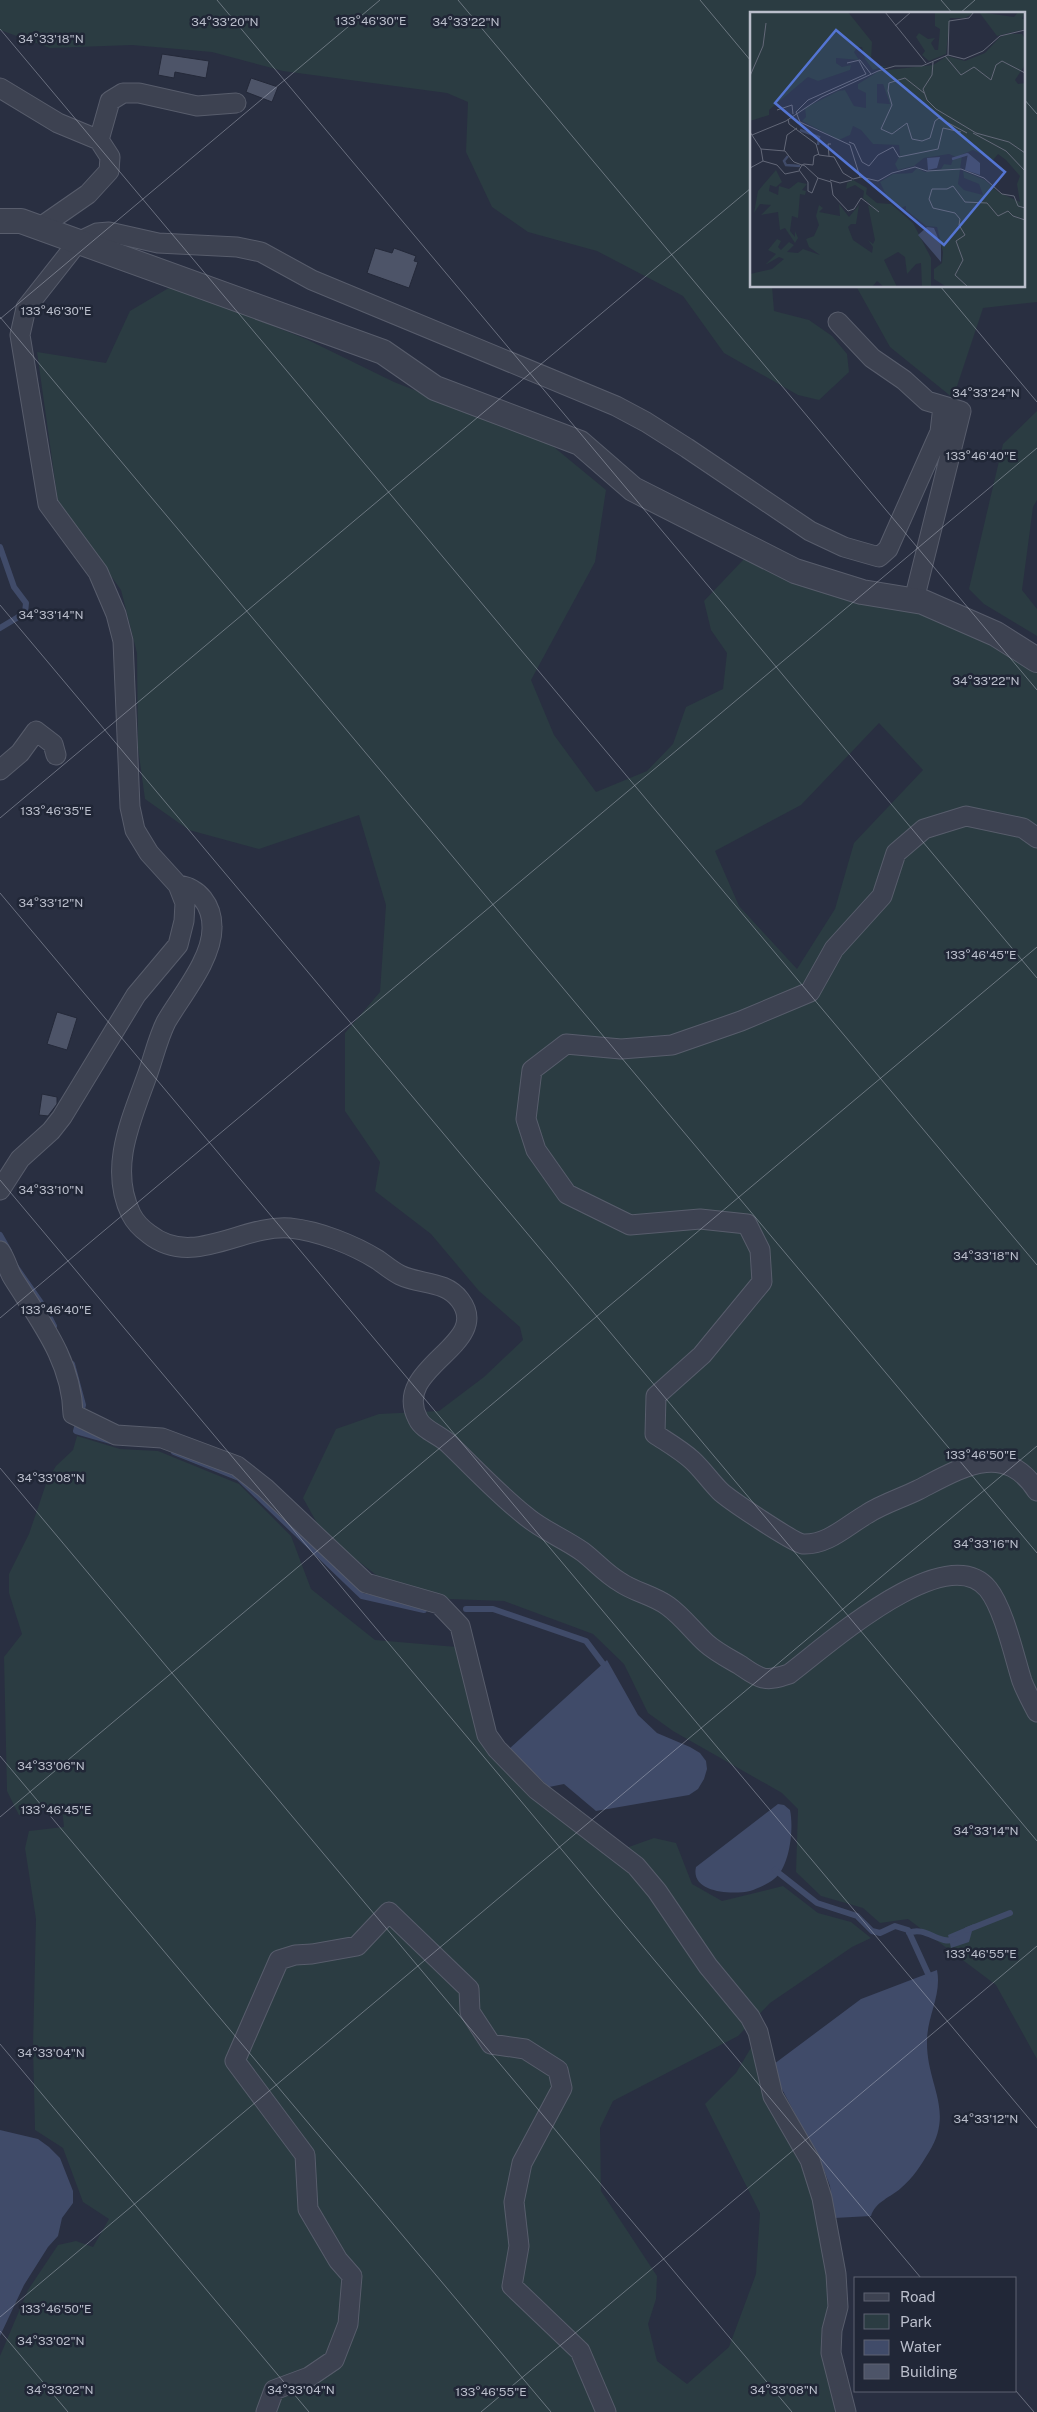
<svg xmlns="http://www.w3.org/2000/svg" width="1037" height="2412" font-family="'Public Sans',sans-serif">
<rect width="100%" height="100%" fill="#292f41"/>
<path fill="#2b3c42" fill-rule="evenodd" d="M0,0H1037V302L983,308L953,398L890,347L856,286H1023V14H751V286H772L774,311L809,320L832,336L847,354L849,372L819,400L798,395L724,353L683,296L597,251L528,232L492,207L466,152L468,102L447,93L283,71L212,52L132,45L50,48L0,30Z
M172,286L306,339L394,382L549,443L606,490L595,562L531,680L554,735L596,792L647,771L673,744L686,707L723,689L727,653L711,630L704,601L744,559L805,587L915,609L1001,649L1037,672V2059L996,1985L908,1919L880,1923L863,1908L821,1896L796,1872L798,1809L782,1793L673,1731L648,1713L624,1664L593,1634L504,1601L450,1599L380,1578L340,1547L317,1523L303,1498L336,1429L379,1414L439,1411L484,1377L523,1340L520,1327L479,1291L431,1234L375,1191L380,1162L345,1111V1033L380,992L386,905L359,815L259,849L189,830L145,799L138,748L137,653L121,590L58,502L37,352L106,363L130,311ZM879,723L923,770L854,843L835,909L797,969L739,906L715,851L801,805Z
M1037,411V500L1033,507L1022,590L1037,609V636L984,604L969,589L1003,444Z
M77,1436L120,1449L158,1451L239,1484L291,1536L311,1589L375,1640L457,1647L481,1737L612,1853L654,1838L676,1843L692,1884L722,1901L783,1886L818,1913L851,1922L871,1938L852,1947L770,2003L738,2036L613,2101L600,2128L601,2191L657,2276L656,2299L648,2324L657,2361L687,2384L729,2347L756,2274L760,2213L705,2104L736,2073L752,2046L756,2053L760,2089L799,2156L816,2206L830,2291L824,2331L839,2412H0V2356L28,2290L58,2245L76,2241L93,2247L109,2219L83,2202L63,2148L35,2130L33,2046L36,1919L25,1848L29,1831L64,1827L62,1807L19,1815L7,1791L4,1657L22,1634L9,1593V1574L29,1534L47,1481L56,1466L73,1450Z"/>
<path fill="#404b69" d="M607,1660L638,1715L657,1733L690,1747L700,1753L706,1761L707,1769L704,1779L698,1789L689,1795L596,1811L564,1784L549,1787L509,1749Z
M778,1804L784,1805L790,1810C794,1828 790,1867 774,1879C768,1884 757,1889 750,1891C732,1895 690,1893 696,1867Z
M974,1924L969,1942L951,1948L948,1935Z
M937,1970C942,1995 927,2016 927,2041C926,2084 955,2110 929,2152C921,2165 913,2178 901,2188C891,2197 875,2202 871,2216L834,2218L830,2186L822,2165L774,2074V2064L861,1999Z
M0,2130L38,2139L49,2147L60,2158L73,2191V2203L62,2218L58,2236L48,2247L24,2285L0,2336Z"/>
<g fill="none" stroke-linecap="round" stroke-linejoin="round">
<path stroke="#404b69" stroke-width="6" d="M0,547L14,587L26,603L25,613L0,628
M0,1235L9,1251
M16,1267L46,1310L54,1326
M72,1364L83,1405L76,1431L111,1441
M174,1452L239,1478L362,1596L424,1610
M466,1609H493L586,1641L607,1669
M775,1870L817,1903L857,1916L872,1931L880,1933L895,1926L908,1930L930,1978
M967,1930L1010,1913
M909,1933C925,1925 940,1946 955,1939"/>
</g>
<path fill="#4d5468" stroke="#242939" d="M162,54L209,61L206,78L175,72L174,78L158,75Z
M251,78L278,87L272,102L246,92Z
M375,248L392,253L394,248L416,256L414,261L418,262L409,288L367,273Z
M57,1012L77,1018L67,1050L47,1044Z
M42,1094L57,1097V1104L48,1116L39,1115Z"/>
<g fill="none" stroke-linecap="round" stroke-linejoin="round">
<g stroke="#585d6c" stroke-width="21">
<path id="minor" d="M0,88L58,123L99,140L110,157L109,171L88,194L39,228
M99,140L110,101L123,93H139L197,106L236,103
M838,322L872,358L904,380L927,401L961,411L914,600
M0,770L20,753L36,731L53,744L56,755
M1037,838L1023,828L966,816L924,829L896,853L882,896L834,949L810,992L741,1021L672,1045L621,1049L566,1044L532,1070L526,1119L536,1150L567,1194L630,1225L700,1219L747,1224L760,1250L762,1282L702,1355L656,1396L655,1434C667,1442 681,1450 692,1460C702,1469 710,1481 720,1491C728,1499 794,1543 803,1544C828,1545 846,1526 867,1514C882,1504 902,1498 918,1490C961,1468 1004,1440 1037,1491
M178,885C199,888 212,905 212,927C213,958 181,996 166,1022C158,1038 154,1056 148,1073C132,1118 108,1167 131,1214C135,1222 142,1229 149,1234C193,1269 242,1224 290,1228C319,1231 354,1245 378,1260C385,1265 392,1271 400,1275C420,1285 445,1280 460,1300C494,1345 390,1367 418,1419C423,1430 440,1435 449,1444C474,1468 499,1495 527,1517C544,1531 565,1539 583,1552C596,1562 606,1574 620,1582C634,1592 653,1595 668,1606C682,1616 693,1631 706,1643C716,1652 728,1658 740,1665C746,1669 755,1676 763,1678C772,1680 780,1677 789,1674C824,1648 946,1537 988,1589C1004,1609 1014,1656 1022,1681C1026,1692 1032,1702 1037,1712
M0,1190L20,1159L51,1131L62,1117L136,995L178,945L184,921L185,903L178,885L149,853L135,830L130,807L123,641L116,614L98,572L48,504L20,335L26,308L78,242L97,233L109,232L158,243L237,247L261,252L312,280L616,406L646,422L687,448L810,531L844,547L879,557L888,549L940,432L943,406
M0,1251C6,1259 8,1270 13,1278C40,1321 72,1361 73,1414L116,1435L162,1438L237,1466L265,1488L366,1583L439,1604L460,1626L487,1735L497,1749L537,1790L636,1866L657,1891L708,1966L750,2017L758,2032L773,2096L810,2160L822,2198L836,2274L838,2307L832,2330L831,2353L846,2412
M266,2412L274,2390L309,2377L334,2360L348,2324L352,2276L338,2260L308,2209L305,2155L235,2061L279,1960L295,1955L312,1954L357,1946L389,1912L469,1989L470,2012L491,2044L525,2049L558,2070L562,2088L522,2163L514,2202L519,2246L512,2286L580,2351L606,2412"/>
</g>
<g stroke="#585d6c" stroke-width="26">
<path id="tertiary" d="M0,221H21L383,352L435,388L580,443L633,489L795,571L862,592L923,602L996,634L1037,660"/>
</g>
<use href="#minor" stroke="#3d4251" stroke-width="19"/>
<use href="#tertiary" stroke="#3d4251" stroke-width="24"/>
</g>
<path fill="none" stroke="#babecb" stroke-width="1" stroke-opacity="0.45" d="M217,0L1037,978M458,0L1037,690M700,0L751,61M941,0L953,14M959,14L975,0M0,29L1037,1265M1023,98L1037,114M940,286L1037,402M0,317L1037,1553M0,319L380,0M0,605L1037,1841M0,818L751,188M0,893L1037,2128M0,1180L921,2278M0,1318L1037,448M0,1468L792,2412M0,1756L551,2412M0,1817L1037,947M0,2044L309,2412M0,2317L1037,1446M0,2331L68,2412M1016,2391L1034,2412M481,2412L1037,1946"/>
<g transform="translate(750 12)">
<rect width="275" height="275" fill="#292f41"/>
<path d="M0,0H98L122,30L121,49L127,54H137L123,58L115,47L112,35H108L104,40L109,48L86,46V51L92,55L101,53L100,58L68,69L58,65L19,98V103L0,109ZM185,0H225L215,6H200L196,42L179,49L172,43L175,39L166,25L169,21L178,27L185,26L181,31L185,38H188L190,17L185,14ZM229,0L264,5L268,0H275L272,7H275V17L247,24ZM257,22H272L275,27V53L265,68L268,72L275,71V275L195,274L184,267V257L192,251L193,240L187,215L176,214L156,198V194L151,196L136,183L130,170L143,162L162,161L167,156L175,160L191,157L194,152L201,153L203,147L212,144L208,172L214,178L233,183L229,172L214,166L213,159L235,168L248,180L270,190L267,172L270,164L256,148L248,142L243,148L223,138L206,145L199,142L174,146L164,154L148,158L145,152L150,143L149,133L123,132L111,118L103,114L100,123L89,128L52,109L56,105L55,96L88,79L95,78L104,94L116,96V81L108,77V72L129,59L183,53L197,44L215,49L235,41L249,26ZM127,72H133L140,92L127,91ZM26,158L32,170L26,175L20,173L19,179L28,183L29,174L39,177L48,170L57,172L52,178L56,179L55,183L50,182L48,206L42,204L40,219L45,225V219L48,226L45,231L35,216L30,218L28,200L11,203L21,193L10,192L4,201L8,179ZM103,168L117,176L116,182L127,191L141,192L163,211L181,246V275H172L171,251L166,252L157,262L155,245L148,240L134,248L147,275H134L127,269L122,275H0V262L22,257L34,247L29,245L15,253L26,242L18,238L27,227L31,229L28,235L31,238L39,230L44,233L37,240L48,241L53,237L70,243L59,235L56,227L64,224L69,213L66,204L69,193L73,196L69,200L90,204L89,192L99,205L109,193L106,212H101L98,215L103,228L122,241L123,235L118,228L123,232L125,228L118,193L125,197L113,186L114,179L105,173L96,177L97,171Z" fill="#2b3c42" fill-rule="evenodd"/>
<path d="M218,141L230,151V163L215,158ZM190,145L187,156L178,158L177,146ZM177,215L184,216L191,233V250L168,223Z" fill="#404b69"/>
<path fill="none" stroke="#404b69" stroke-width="2.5" d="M50,118L69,125L68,133M38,144L34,149L36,153L50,154M202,147L218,142"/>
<path fill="none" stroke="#636878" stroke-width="1" d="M135,0L176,51M145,14L161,0M198,43L199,9L219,6L224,0M195,44L211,63L224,55L241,68L246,53L252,49L275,61M109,49L116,62L58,88L46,100L50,110L100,133L110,165M183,50L182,63L173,77L177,88L186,97L226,121L259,130L275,141M97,51L110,48L121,62M0,64L13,34L16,11M174,81L155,66L139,71L138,79L142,93L131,117L142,122L157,111L162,127L172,129L180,126L185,109L189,106L217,121M27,98L42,93L43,102M38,107L39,112L66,132L69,143L84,145L93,161L103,167L111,165L128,169L142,161L165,155L177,159L211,157L234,166L252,182L264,184L268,194L275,196M0,120L11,137L13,149L0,156M223,121L256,139L275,159M2,123L36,109L72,85L128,59L145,54H172L198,43L214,47L233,39L250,24L275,18M99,130L104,132L112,150L119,154L128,143L143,135L149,145L188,137L193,116L211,120M11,137L35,139L42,148L44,150L52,153H53L55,154L68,166L62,181L58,179V170L49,158L52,153L54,152L63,153L64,144L69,142M34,139L37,123L47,116M79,144L78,132H81M13,149L27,153L35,162L49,159M68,166L81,170L83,183L98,199L104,197L111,186L129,200M80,168L90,171L102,168M218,275L205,263L213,248L206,229L215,223L209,213L210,207L205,201L183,196L179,187L182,177H197L203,174L215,190L237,191L248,204L258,199L263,204L275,208"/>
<path fill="#5475d3" fill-opacity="0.15" stroke="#5475d3" stroke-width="2.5" d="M86,18L255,160L194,233L25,91Z"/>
<rect width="275" height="275" fill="none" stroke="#babecb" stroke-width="2.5"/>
</g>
<g font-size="12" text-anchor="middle" fill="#babecb" stroke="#212737" stroke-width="5" stroke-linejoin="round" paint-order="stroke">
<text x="371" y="25">133°46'30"E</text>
<text x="225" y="26">34°33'20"N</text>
<text x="466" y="26">34°33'22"N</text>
<text x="51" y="43">34°33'18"N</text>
<text x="56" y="315">133°46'30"E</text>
<text x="986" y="397">34°33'24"N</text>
<text x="981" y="460">133°46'40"E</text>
<text x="51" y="619">34°33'14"N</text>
<text x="986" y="685">34°33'22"N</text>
<text x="56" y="815">133°46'35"E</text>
<text x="51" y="907">34°33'12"N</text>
<text x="981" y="959">133°46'45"E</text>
<text x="51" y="1194">34°33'10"N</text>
<text x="986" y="1260">34°33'18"N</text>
<text x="56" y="1314">133°46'40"E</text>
<text x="981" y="1459">133°46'50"E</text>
<text x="51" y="1482">34°33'08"N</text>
<text x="986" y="1548">34°33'16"N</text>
<text x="51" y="1770">34°33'06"N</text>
<text x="56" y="1814">133°46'45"E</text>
<text x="986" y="1835">34°33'14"N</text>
<text x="981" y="1958">133°46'55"E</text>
<text x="51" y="2057">34°33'04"N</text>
<text x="986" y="2123">34°33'12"N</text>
<text x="56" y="2313">133°46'50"E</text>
<text x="51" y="2345">34°33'02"N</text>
<text x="60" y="2394">34°33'02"N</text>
<text x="301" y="2394">34°33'04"N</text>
<text x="784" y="2394">34°33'08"N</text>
<text x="491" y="2396">133°46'55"E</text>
</g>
<rect x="854" y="2277" width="162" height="115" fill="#212737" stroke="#5e6372"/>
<rect x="864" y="2293" width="25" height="8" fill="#3d4251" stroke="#5e6372"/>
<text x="900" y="2302" font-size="15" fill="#babecb">Road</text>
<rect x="864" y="2314" width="25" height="15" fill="#2b3c42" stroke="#5e6372"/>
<text x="900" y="2327" font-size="15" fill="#babecb">Park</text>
<rect x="864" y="2340" width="25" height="15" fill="#404b69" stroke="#5e6372"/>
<text x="900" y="2352" font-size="15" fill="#babecb">Water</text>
<rect x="864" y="2364" width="25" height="15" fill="#4d5468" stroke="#5e6372"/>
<text x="900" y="2377" font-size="15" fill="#babecb">Building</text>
</svg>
